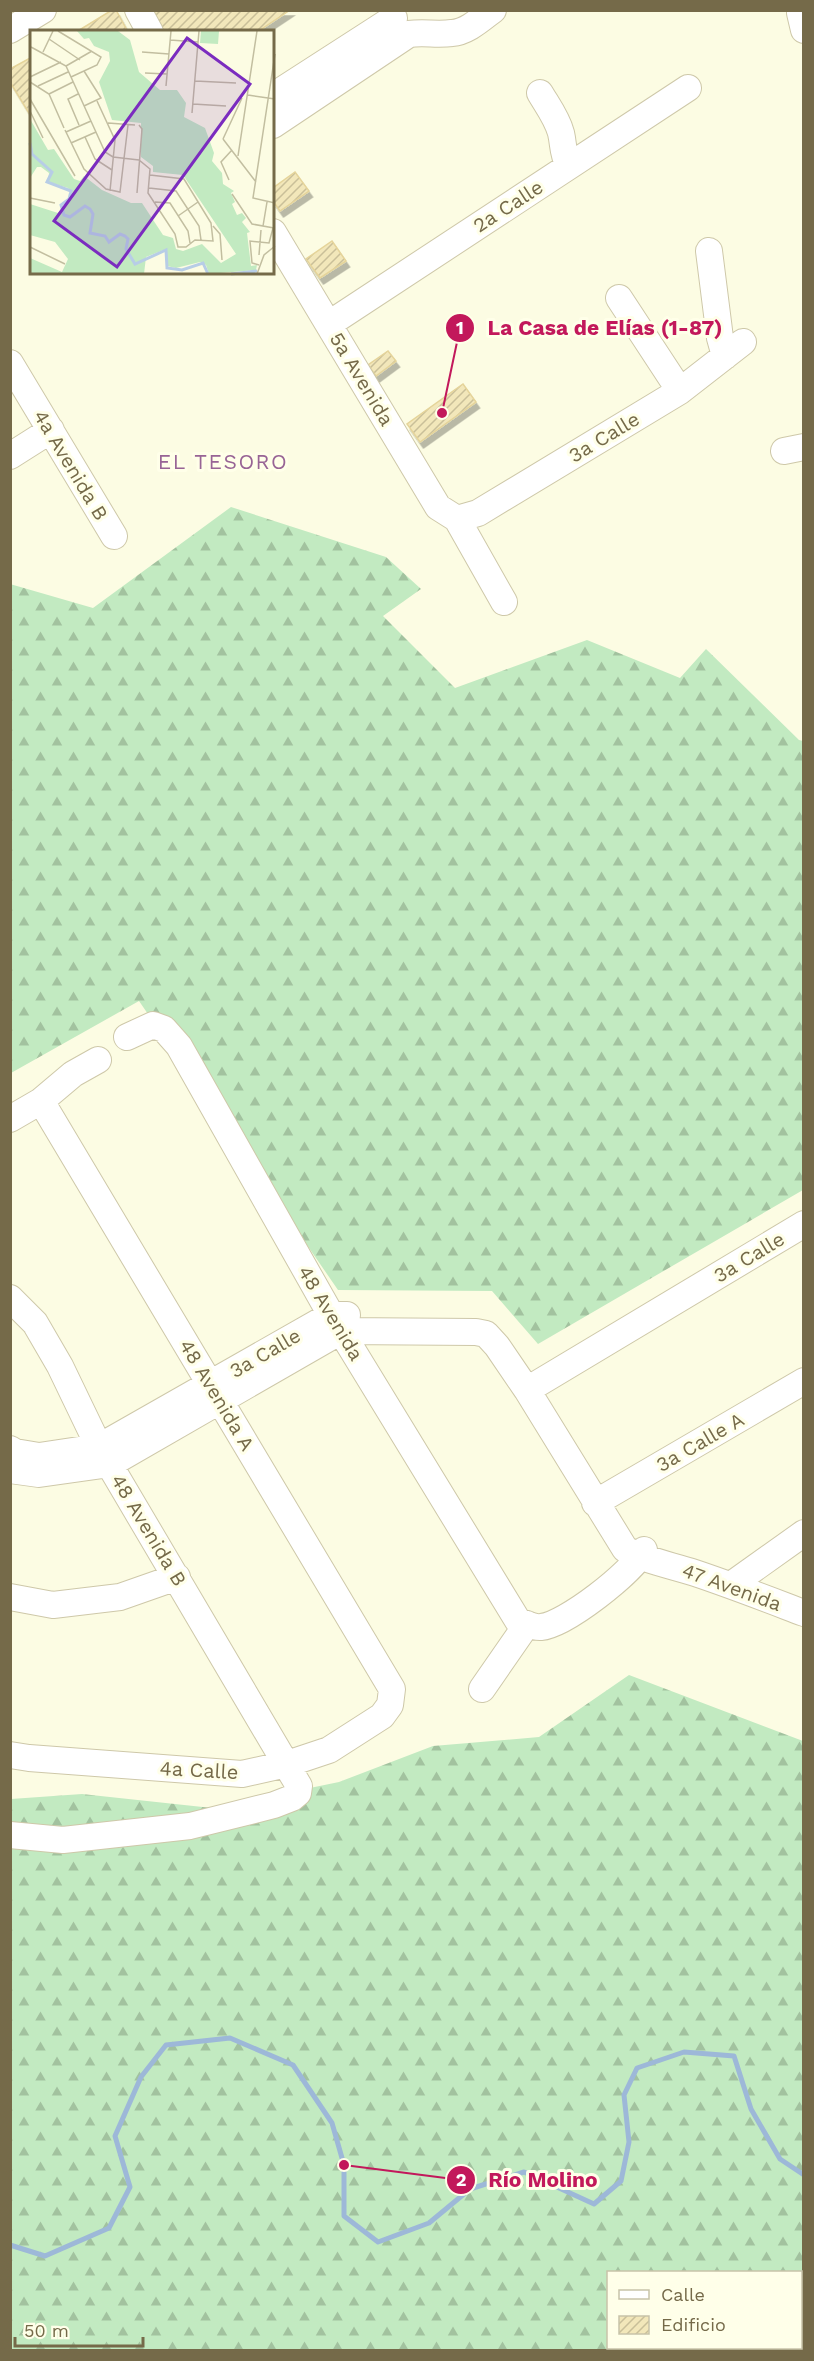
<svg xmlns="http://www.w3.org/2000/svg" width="814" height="2361" font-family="'Work Sans',sans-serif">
<defs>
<pattern id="forest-firs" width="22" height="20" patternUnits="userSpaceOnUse" patternTransform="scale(1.5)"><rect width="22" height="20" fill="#c2eac1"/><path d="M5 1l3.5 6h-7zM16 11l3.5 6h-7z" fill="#a2c29f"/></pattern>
<pattern id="building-hatch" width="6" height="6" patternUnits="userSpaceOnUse" patternTransform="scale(1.5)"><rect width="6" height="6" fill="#f2e7ba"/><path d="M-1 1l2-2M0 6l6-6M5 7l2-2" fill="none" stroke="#c9bf99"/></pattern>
<filter id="shadow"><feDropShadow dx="3.5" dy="6" stdDeviation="0" flood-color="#0004"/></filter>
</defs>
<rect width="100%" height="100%" fill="#fcfce3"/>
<path fill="url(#forest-firs)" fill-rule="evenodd" d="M231,507L386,557L421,589L383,616L455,688L587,640L680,678L706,649L799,740L803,741V1190L538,1344L492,1291L338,1290L139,1001L11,1073L10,584L93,608Z
M629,1675L803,1741V2350H11V1799L82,1794L212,1808L339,1782L433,1746L539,1737ZM608,2272H800V2348H608Z"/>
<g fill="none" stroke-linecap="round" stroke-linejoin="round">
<path stroke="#9db8d8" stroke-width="5" d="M10,2245L45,2256L109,2228L130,2187L115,2136L141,2077L166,2045L230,2038L293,2065L332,2123L344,2165V2216L378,2242L429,2223L470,2189L524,2172L594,2204L621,2181L629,2142L624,2095L637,2068L684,2052L734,2056L751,2109L780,2159L804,2175"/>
</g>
<path fill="url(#building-hatch)" stroke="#e5d49a" stroke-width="1.5" filter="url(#shadow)" d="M112,10H116L128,32H76Z
M146,10H290L257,32H159Z
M32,57V118L10,82V69Z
M295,172L309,191L280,211L273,201V188Z
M332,241L346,261L320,278L306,259Z
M388,351L396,361L376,376L368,365Z
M463,384L476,402L420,442L407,424Z"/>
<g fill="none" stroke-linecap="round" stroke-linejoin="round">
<g stroke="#cec8a9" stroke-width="28">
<path id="minor" d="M138,10L150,32
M800,13L804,30
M10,30L43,10
M540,93C547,105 557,118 561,133C564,146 562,152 569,166
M273,96L394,18
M273,125L409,34C424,32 437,35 452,33C467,32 481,19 493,10
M273,232L438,507L457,519L504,602
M709,251L720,338L725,356
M619,298L680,391
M329,324L688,88
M10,363L114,536
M784,451L804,447
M10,456L51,430
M457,519L478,513L680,391L743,342
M127,1037L153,1025L164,1029L179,1046L331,1315L518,1621C525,1623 534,1628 541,1627C565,1625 633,1572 644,1550
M10,1119L41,1101L73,1074L98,1060
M10,1298L35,1323L60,1366L99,1447L299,1786L298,1793L292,1798L274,1805L190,1826L63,1840L10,1835
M527,1390L804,1224
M10,1449L15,1452L39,1456L99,1447L331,1315H347
M10,1470L39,1474L110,1464L341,1331L476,1332L486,1334L497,1346L527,1390L625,1549C646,1561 671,1565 695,1573C731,1585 767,1599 804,1613
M595,1503L804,1381
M731,1585L804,1533
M10,1597L53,1605L120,1597L177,1577
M482,1689L527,1624
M10,1755L29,1758L242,1774L287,1764L329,1750L382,1716L390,1705L392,1689L41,1101"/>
</g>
<use href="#minor" stroke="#fff" stroke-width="26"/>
</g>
<g text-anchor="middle" stroke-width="6" stroke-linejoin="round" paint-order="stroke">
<g font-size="20" fill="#756a49" stroke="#ffffe9">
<text transform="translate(508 206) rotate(-33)" y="7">2a Calle</text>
<text transform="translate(362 379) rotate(59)" y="7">5a Avenida</text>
<text transform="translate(604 437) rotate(-31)" y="7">3a Calle</text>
<text transform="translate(71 465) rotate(59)" y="7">4a Avenida B</text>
<text transform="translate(749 1257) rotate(-31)" y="7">3a Calle</text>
<text transform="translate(331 1313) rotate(59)" y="7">48 Avenida</text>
<text transform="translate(265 1353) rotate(-30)" y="7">3a Calle</text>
<text transform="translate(217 1395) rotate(59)" y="7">48 Avenida A</text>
<text transform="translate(700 1442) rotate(-30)" y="7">3a Calle A</text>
<text transform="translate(149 1530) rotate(59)" y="7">48 Avenida B</text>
<text transform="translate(732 1587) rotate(20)" y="7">47 Avenida</text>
<text transform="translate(199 1770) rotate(3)" y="7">4a Calle</text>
</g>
<g font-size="21" letter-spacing="1.5" fill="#986495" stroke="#ffffe9">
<text x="223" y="469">EL TESORO</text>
</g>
</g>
<g transform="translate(30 30)">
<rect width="244" height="244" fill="#fcfce3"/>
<path d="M171,1H189L188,14L170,13Z" fill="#c2eac1"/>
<path d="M47,1H88L100,10L109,42L130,60H147L156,73L154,87L175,98L184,123L182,131L192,143L193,154L204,161L201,163L205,172L202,174L207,185L212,183L216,188L212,192L220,202L217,203L221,236L227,235L226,240L179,244L176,235L170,232L146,238L137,236L136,219L116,227L114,244H0V228L32,242L38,229L25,212L0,205V174L28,183L42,166L38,158L18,152L19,143L11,137H7L0,148V89L18,120L24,119L44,149L50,151L54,146L72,160L101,173H112L133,205L143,208L146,219L153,221L172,214L191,233L206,224L153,145L123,142V136L111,127V93L82,90L69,52L80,31L79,22L64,16L59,8L54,9Z" fill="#c2eac1"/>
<path fill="none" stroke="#b7cde6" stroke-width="3" d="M0,113L2,124L22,142L17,152L41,161L39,169L31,175L34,185L40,187L55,176L60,179L63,184L60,203L75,206L79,212L90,204L95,206L98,209L96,219L105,234L136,220L137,238L152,240L173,233L178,244M201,244L227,241"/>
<path fill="none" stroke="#c2bea0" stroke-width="1.5" d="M28,1L71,27L67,35L41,47M19,9L50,30M140,10L168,12M1,17L36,36L75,122L83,127L109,130L120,139L118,163L145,204L148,217H156L165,210L183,211L181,193L154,149L120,145M13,22L23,1M112,22L139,24M245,24L223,168L245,173M36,36L62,21M54,41L71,68L54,76M115,43L137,44M0,47L31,32M165,51L206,53M0,52L19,64L34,98M8,56L38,42M136,56L141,1M19,64L43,52M48,64L38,69L49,95M218,65L245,69M0,69L45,146M67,71L85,110L80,161M163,74L196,76M0,81L13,108M162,83L169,1M78,93L105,95M35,100L54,139L76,159L90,162L98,95M36,102L61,91M55,107L65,129L82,140M193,109L226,152M193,109L212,68M41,113L66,102M208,126L227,1M199,150L191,132L202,120M119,158L146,161L169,196L171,210M107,163L112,99L109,95M202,164L222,194L244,198M0,168L25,173M125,172L140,173L158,201L160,213M148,186L168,172M183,196L190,204L192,230M233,196L237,172M0,217L35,234M229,225L231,200M229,235L222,233L220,211L239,213L243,198M227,244L234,225L245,216"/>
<path fill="#7b2cbf" fill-opacity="0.15" stroke="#7b2cbf" stroke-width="3" d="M157,8L220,54L87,237L24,191Z"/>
<rect width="244" height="244" fill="none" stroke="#756a49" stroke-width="3"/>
</g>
<path fill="none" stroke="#c2185b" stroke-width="2" d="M442 413L460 328M344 2165L461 2180"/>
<g fill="#c2185b" stroke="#ffffe9" stroke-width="2">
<circle cx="442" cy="413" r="6"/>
<circle cx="344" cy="2165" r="6"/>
<circle cx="460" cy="328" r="15"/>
<circle cx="461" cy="2180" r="15"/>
</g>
<g font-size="18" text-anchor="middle" font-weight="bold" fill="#fff">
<text x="460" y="334">1</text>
<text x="461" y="2186">2</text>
</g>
<g font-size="21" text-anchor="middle" font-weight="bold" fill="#c2185b" stroke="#ffffe9" stroke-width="6" stroke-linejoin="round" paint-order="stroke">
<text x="605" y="335">La Casa de Elías (1-87)</text>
<text x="543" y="2187">Río Molino</text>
</g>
<rect width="814" height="2361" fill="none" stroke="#756a49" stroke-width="24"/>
<rect x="607" y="2271" width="195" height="78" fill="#ffffe9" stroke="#c8c3a9" stroke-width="1.5"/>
<rect x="619" y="2290" width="30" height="9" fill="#ffffff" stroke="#c8c3a9" stroke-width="1.5"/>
<text x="661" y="2301" font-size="18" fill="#756a49">Calle</text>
<rect x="619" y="2316" width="30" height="18" fill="url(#building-hatch)" stroke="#c8c3a9" stroke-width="1.5"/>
<text x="661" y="2331" font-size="18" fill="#756a49">Edificio</text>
<path d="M15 2337v9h128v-9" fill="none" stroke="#756a49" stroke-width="3"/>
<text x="24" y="2337" font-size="18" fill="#756a49" stroke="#ffffe9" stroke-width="4.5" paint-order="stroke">50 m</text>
</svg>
